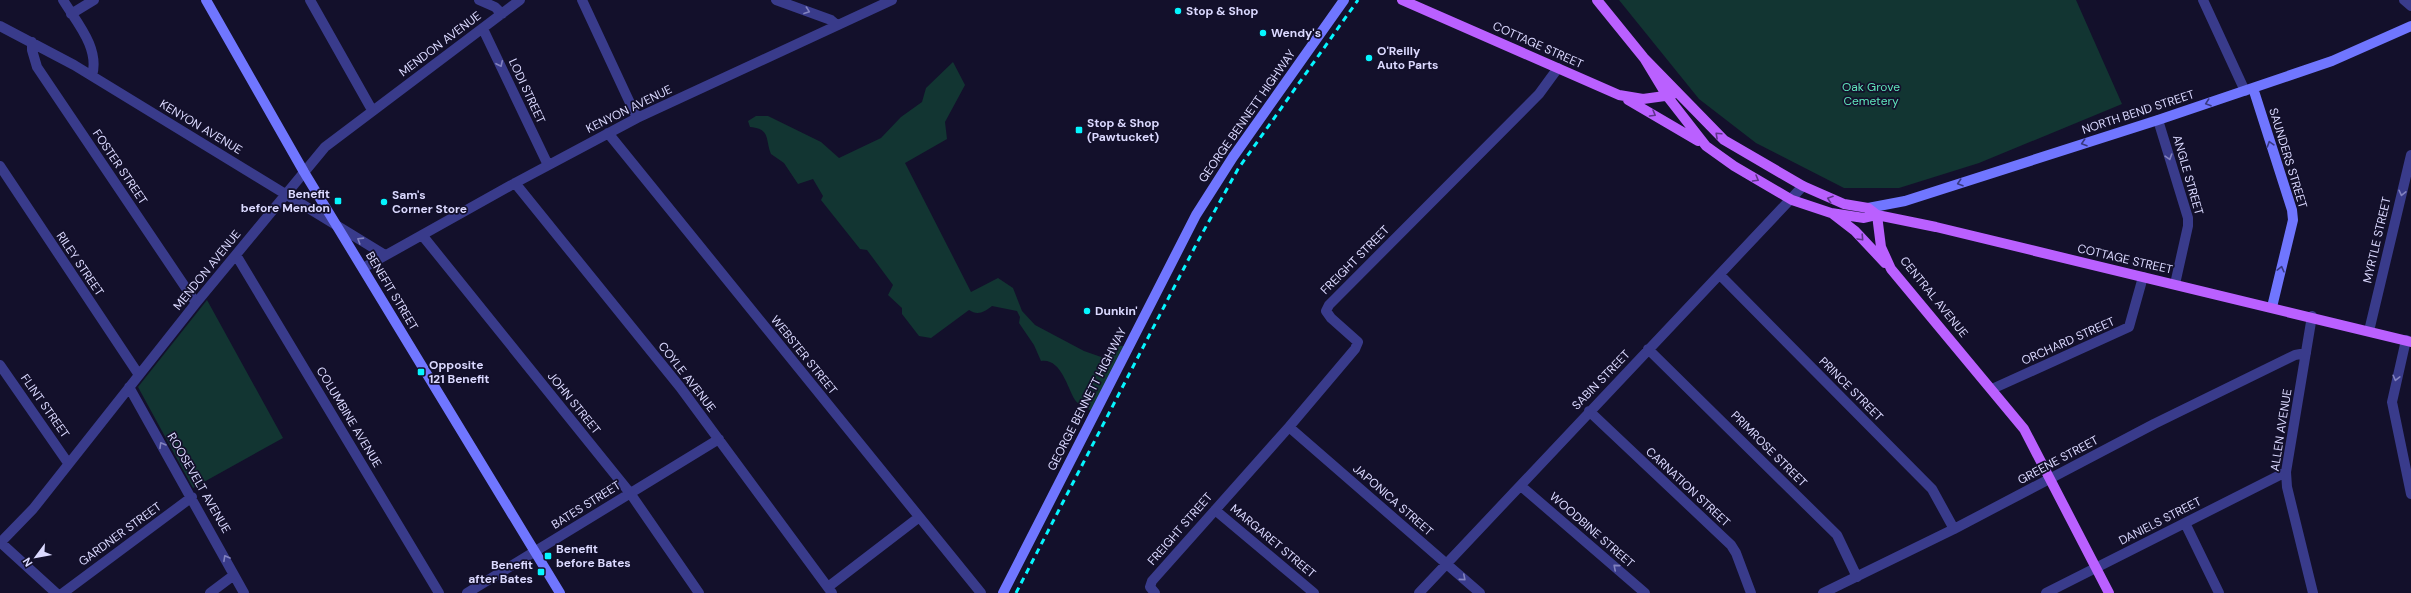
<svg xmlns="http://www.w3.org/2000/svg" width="2411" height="593" font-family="'DM Sans',sans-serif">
<rect width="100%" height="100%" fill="#13102b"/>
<path fill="#123532" d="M1619,0H2076L2122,104L1979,163L1899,188H1844L1756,143L1699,99Z
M953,62L965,85L945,122L947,139L905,163L971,292L998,278L1013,288L1022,311L1035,325L1084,351L1104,358L1115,345L1129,347L1093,412C1088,408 1078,405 1075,400C1067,387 1061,358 1041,361L1034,345L1019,323L1020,317L1017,311L992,306C984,312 978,316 969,310L931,338L919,336L902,314V308L888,295L893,285L867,250L860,249L821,200L823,196L813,179L798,184L784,163L771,154C765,139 771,129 750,127L748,121L756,116H768L821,142L839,158L881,138L901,117L922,102L926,88Z
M207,300L283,438L193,488L138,387Z"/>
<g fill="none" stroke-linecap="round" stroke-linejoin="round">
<path stroke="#393b8b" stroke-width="10" d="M63,0C77,23 100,48 92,76
M310,0L372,110
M479,0L495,7L502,14
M582,0L637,118
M776,0L831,20L837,25
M2203,0L2245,91
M2404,0L2411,6
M71,14L94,0
M0,26L74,65L385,255
M483,29L548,165
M32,42V50L37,67L196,303
M2158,120L2188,218V226L2175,284
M608,133L981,593
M0,166L139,375
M515,183L680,387L832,593
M422,235L630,493L699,593
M236,255L439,593
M363,268L515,183L637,118L892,0
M1720,275L1932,489L1954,529
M2312,316L2286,472L2287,487L2313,593
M2369,331L2411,155
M2406,340L2392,402L2411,494
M1648,349L1837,535L1857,577
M0,365L68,463
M129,387L244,593
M1992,389L2129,327L2143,277
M1589,411L1731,545L1736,553L1751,593
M1289,427L1480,593
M1521,486L1645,593
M1215,510L1314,593
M2185,523L2219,593
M0,542L56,593
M0,543L33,509L196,303L325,147L520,0
M828,587L918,518
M63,593L192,497
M210,593L234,575
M467,593L719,439
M1155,593L1150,587L1152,581L1289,427L1355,349L1358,342L1331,318L1326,311L1329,305L1539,94L1558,68
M1419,593L1803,186
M1823,593L1954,529L2154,424L2295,355L2306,353
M2046,593L2286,472"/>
<path stroke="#7076ff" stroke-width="10" d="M206,0L304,172L560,593
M2253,88L2292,210L2293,220L2272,307
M1868,208L1905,201L2158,120L2332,61L2411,26
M1003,593L1196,215L1233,157L1344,0"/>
<path stroke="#ba60ff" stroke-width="10" d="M1402,0L1619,95L1643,99L1672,95
M1597,0L1644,58L1724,140L1803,186L1844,204L1868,208L1877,215L1881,247L1891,269L2024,429L2109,593
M1644,58L1667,96L1706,146L1734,166L1792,200L1831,213L1864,218L1877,215L1936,227L2411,342
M1628,100L1698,141
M1833,214L1855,231L1885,263"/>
<path stroke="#05f6ff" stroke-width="3" stroke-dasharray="6 5" stroke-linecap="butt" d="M1016,593L1198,241L1238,169L1358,0"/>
</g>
<defs><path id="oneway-chevron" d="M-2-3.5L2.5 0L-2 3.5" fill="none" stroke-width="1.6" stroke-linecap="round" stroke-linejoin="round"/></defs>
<g stroke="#8282bf">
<use href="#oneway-chevron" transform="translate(807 11) rotate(20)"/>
<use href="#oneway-chevron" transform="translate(500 64) rotate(65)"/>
<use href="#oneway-chevron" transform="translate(2169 157) rotate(73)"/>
<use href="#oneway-chevron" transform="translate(2402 193) rotate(103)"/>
<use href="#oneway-chevron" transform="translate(360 240) rotate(-148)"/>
<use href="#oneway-chevron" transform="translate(2396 378) rotate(104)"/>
<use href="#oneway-chevron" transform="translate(162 445) rotate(-120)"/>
<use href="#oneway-chevron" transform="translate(226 558) rotate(-119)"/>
<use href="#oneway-chevron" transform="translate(1616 567) rotate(-139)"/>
<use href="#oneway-chevron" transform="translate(1463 578) rotate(41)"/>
</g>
<g stroke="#383980">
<use href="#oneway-chevron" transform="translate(2208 103) rotate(161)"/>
<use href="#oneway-chevron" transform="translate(2084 143) rotate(162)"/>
<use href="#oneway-chevron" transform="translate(2270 144) rotate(-107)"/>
<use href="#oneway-chevron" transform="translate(1960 183) rotate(162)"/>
<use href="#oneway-chevron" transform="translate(2281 269) rotate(-76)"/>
</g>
<g stroke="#5e348a">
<use href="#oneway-chevron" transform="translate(1653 114) rotate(30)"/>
<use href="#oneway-chevron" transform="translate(1718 135) rotate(-137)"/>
<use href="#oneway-chevron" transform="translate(1756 179) rotate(30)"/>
<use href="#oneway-chevron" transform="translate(1830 199) rotate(-161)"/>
<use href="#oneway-chevron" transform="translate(1861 238) rotate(47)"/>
</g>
<g fill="#05f6ff" stroke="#13102b" stroke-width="1.5">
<circle cx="1178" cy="11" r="4"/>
<circle cx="1263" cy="33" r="4"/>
<circle cx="1369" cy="58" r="4"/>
<rect x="1075" y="126" width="8" height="8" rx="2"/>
<rect x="334" y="197" width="8" height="8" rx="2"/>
<circle cx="384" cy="202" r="4"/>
<circle cx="1087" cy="311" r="4"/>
<rect x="417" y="368" width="8" height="8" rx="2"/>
<rect x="544" y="552" width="8" height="8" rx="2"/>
<rect x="537" y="568" width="8" height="8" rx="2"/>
</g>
<g text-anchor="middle" stroke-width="3.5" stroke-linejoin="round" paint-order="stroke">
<g font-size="12" font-weight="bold" fill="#dbd9ff" stroke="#13102b" text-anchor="start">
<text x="1186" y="15">Stop &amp; Shop</text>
<text x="1271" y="37">Wendy's</text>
<text x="1377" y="55">O'Reilly<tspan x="1377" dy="14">Auto Parts</tspan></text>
<text x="1087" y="127">Stop &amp; Shop<tspan x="1087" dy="14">(Pawtucket)</tspan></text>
<text x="330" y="198" text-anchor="end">Benefit<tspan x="330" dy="14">before Mendon</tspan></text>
<text x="392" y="199">Sam's<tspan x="392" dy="14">Corner Store</tspan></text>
<text x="1095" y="315">Dunkin'</text>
<text x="429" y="369">Opposite<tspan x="429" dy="14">121 Benefit</tspan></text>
<text x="556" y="553">Benefit<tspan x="556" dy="14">before Bates</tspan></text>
<text x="533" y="569" text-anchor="end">Benefit<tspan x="533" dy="14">after Bates</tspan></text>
</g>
<g font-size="12" fill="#dbd9ff" stroke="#13102b">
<text transform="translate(440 44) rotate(-37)" y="4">MENDON AVENUE</text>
<text transform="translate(1538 45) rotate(24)" y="4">COTTAGE STREET</text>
<text transform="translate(527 91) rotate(65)" y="4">LODI STREET</text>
<text transform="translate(629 109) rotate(-26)" y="4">KENYON AVENUE</text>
<text transform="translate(2138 112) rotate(-18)" y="4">NORTH BEND STREET</text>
<text transform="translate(1247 116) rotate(-55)" y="4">GEORGE BENNETT HIGHWAY</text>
<text transform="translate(201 127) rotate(31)" y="4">KENYON AVENUE</text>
<text transform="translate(2288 158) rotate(73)" y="4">SAUNDERS STREET</text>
<text transform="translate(120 167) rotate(56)" y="4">FOSTER STREET</text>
<text transform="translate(2188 175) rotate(74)" y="4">ANGLE STREET</text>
<text transform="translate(2377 240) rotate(-77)" y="4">MYRTLE STREET</text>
<text transform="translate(2125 259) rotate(13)" y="4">COTTAGE STREET</text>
<text transform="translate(1355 260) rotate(-45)" y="4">FREIGHT STREET</text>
<text transform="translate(80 264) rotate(56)" y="4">RILEY STREET</text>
<text transform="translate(207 270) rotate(-51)" y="4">MENDON AVENUE</text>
<text transform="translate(392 291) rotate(59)" y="4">BENEFIT STREET</text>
<text transform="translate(1934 297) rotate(51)" y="4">CENTRAL AVENUE</text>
<text transform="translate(2068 341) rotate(-24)" y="4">ORCHARD STREET</text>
<text transform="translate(804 355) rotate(51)" y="4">WEBSTER STREET</text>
<text transform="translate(687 377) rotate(52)" y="4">COYLE AVENUE</text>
<text transform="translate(1601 380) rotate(-46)" y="4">SABIN STREET</text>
<text transform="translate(1851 389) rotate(45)" y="4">PRINCE STREET</text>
<text transform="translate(1087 399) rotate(-63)" y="4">GEORGE BENNETT HIGHWAY</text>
<text transform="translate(574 403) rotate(51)" y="4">JOHN STREET</text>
<text transform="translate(45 406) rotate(55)" y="4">FLINT STREET</text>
<text transform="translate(349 417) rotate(59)" y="4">COLUMBINE AVENUE</text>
<text transform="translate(2281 430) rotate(-81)" y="4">ALLEN AVENUE</text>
<text transform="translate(1769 449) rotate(45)" y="4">PRIMROSE STREET</text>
<text transform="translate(2058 460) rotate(-28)" y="4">GREENE STREET</text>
<text transform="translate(199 483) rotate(60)" y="4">ROOSEVELT AVENUE</text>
<text transform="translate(1688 487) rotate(43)" y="4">CARNATION STREET</text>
<text transform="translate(1393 500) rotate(41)" y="4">JAPONICA STREET</text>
<text transform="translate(586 505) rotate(-32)" y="4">BATES STREET</text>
<text transform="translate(2160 521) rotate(-27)" y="4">DANIELS STREET</text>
<text transform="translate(1180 529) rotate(-49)" y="4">FREIGHT STREET</text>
<text transform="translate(1592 530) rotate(41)" y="4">WOODBINE STREET</text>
<text transform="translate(120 534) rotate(-36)" y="4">GARDNER STREET</text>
<text transform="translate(1273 541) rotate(40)" y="4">MARGARET STREET</text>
</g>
<g font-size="12" fill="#5fe5bb" stroke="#13102b">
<text x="1871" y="91">Oak Grove<tspan x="1871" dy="14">Cemetery</tspan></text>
</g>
</g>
<g transform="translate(36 557) rotate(238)" stroke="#13102b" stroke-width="3" paint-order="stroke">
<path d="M0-3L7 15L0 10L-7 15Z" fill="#dbd9ff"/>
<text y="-6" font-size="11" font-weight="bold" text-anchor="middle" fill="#dbd9ff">N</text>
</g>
</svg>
